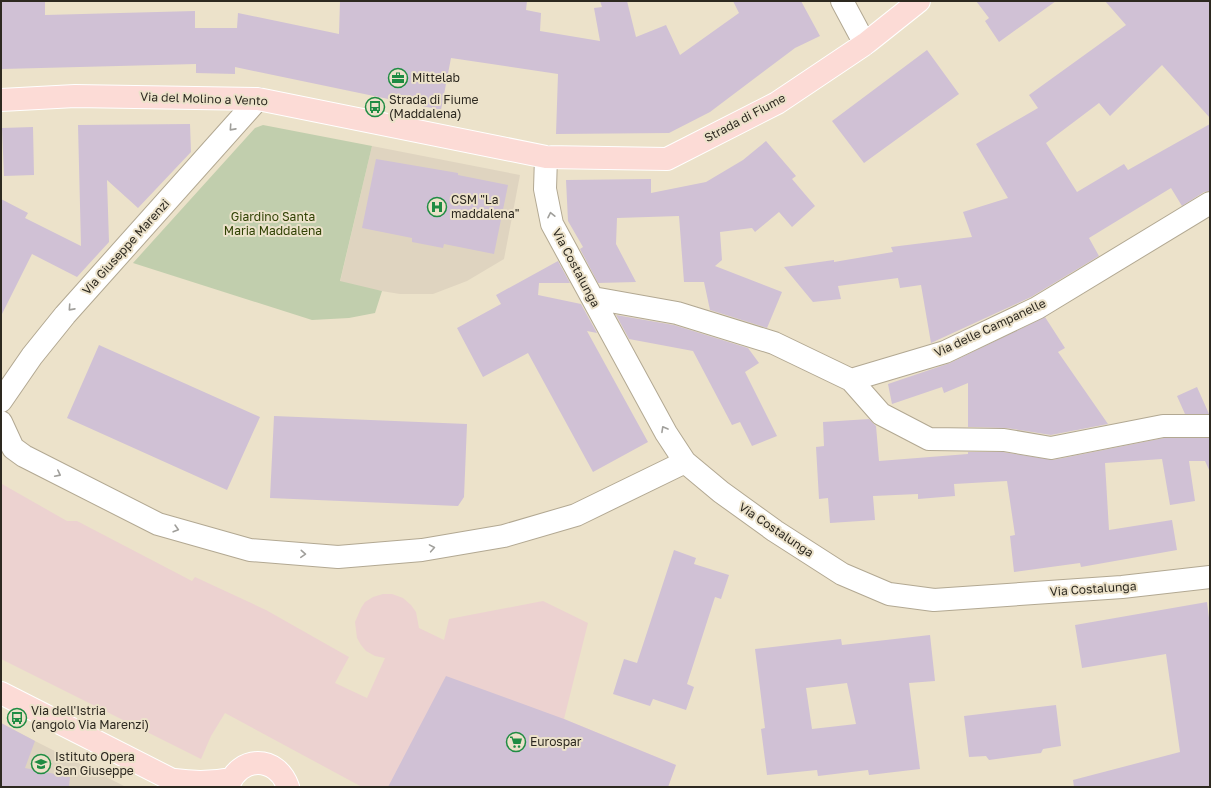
<svg xmlns="http://www.w3.org/2000/svg" width="1211" height="788" font-family="'Golos Text',sans-serif">
<rect width="100%" height="100%" fill="#ece2ca"/>
<path fill="#ecd2d0" d="M2,484L67,521H77L192,581L195,577L266,610L349,657L335,683L367,698L385,658L375,656L366,651L361,645L357,638L355,622L361,608L365,602L373,597L383,594H392L403,598L411,605L416,612L419,628L444,640L449,619L543,601L588,623L564,719L676,765L668,787H362L225,713L211,736L201,759L1,659Z"/>
<path fill="#dfd4c0" d="M372,146L520,175L504,259L467,281L433,294H400L363,288L340,282Z
M1,723L35,741L126,787H1Z"/>
<path fill="#c1cead" d="M263,125L372,146L340,281L382,291L375,313L349,318L312,320L133,263L255,128Z"/>
<path fill="#d0c1d5" fill-rule="evenodd" d="M1,1H45V15L195,11V28H237L238,13L339,34L340,1H527L526,10L541,13L540,31L600,41L594,8L602,7L600,1H627L636,37L666,25L680,55L739,13L733,1H801L820,36L795,48L710,112L669,133L556,134L558,74L451,58L441,110L235,67V74L196,73V64L2,69Z
M976,1H1056L999,42L985,21L989,18Z
M1105,1H1210V118L1162,65L1110,116L1099,103L1046,143L1077,192L1124,164L1128,170L1210,124V191L1204,192L1182,206L1171,188L1089,238L1099,256L1031,297L931,343L921,285L900,288L898,278L838,286L841,299L813,302L784,267L834,260V262L893,252L891,247L972,237L963,212L1008,198L976,144L1038,108L1029,95L1126,25Z
M927,50L959,94L864,163L832,121Z
M190,124L191,152L138,208L107,180L109,242L77,277L32,254L1,316V199L28,213L25,218L81,246L78,125Z
M33,127L34,175L4,176L2,128Z
M766,141L796,176L792,179L815,206L792,227L779,212L755,232L752,228L720,232L722,260L715,266L782,292L767,328L710,310L704,282H684L679,216L617,218L616,244L636,282L598,283L580,249L583,247L568,221L566,180L651,179V193L706,182L743,160Z
M376,159L458,173V175L508,185L494,254L444,244L443,248L412,242V238L362,228Z
M558,261L570,283H539L538,295L581,304L597,333L587,331L648,442L593,472L528,353L483,377L457,328L501,304L496,295Z
M616,315L674,325L748,348L759,363L745,372L777,436L752,446L740,422L732,425L693,351L629,339Z
M1045,317L1065,348L1058,352L1108,424L1051,435L1006,428L968,427V383L944,393L942,387L892,404L888,384L950,363Z
M99,345L260,417L227,490L67,418Z
M1197,387L1209,414H1185L1177,396Z
M274,416L467,424L464,497L458,506L270,498Z
M869,419L876,426L879,461L968,454V452H1003L1053,460L1164,438H1210V472L1205,461H1189L1195,501L1170,505L1162,459L1105,463L1109,530L1172,520L1177,550L1081,567L1080,563L1014,572L1010,536L1015,535L1007,481L954,484L955,496L918,499V494L873,496L875,520L830,523L828,498L819,499L816,447L824,446L823,422Z
M674,550L696,558L694,564L729,575L721,599L715,597L687,684L694,687L686,710L653,699L650,706L613,694L624,659L637,663Z
M1207,602L1210,626V787H1074L1073,780L1180,752L1166,654L1082,668L1075,625Z
M930,635L935,681L909,683L920,769L869,775L868,770L818,776L817,770L767,775L761,729L765,728L755,649L841,639L842,645ZM847,683L856,724L812,729L806,688Z
M446,676L564,719L676,765L668,787H388Z
M1056,705L1061,746L1043,749L1041,753L989,760L986,756L969,757L964,716Z
M1,723L35,741L25,768L70,777L69,787H1Z"/>
<g fill="none" stroke-linecap="round" stroke-linejoin="round">
<g stroke="#b2a892" stroke-width="24">
<path id="minor" d="M842,1L865,44
M546,157L545,189L552,224L666,433L685,462L721,492L775,531L842,574L889,594L934,600L1122,587L1210,577
M593,298L677,313L774,343L851,380L945,352L1037,308L1210,203
M851,380L881,414L929,439L1004,440L1051,448L1163,426H1210
M1,401L32,356L65,315L258,99
M1,422L13,448L24,456L158,524L250,550L338,557L422,550L504,536L576,515L685,462"/>
</g>
<g stroke="#fff" stroke-width="24">
<path id="major" d="M1,100L75,96L258,99L546,157L667,159L777,103L865,44L919,1
M1,693L186,787
M174,780C195,783 211,783 231,779
M228,787C239,755 277,755 288,787"/>
</g>
<use href="#minor" stroke="#fff" stroke-width="22"/>
<use href="#major" stroke="#fcdbd6" stroke-width="22"/>
</g>
<defs><path id="oneway-chevron" d="M-2-3.5L2.5 0L-2 3.5" fill="none" stroke-width="1.6" stroke-linecap="round" stroke-linejoin="round"/></defs>
<g stroke="#a09f9b">
<use href="#oneway-chevron" transform="translate(232 128) rotate(132)"/>
<use href="#oneway-chevron" transform="translate(551 215) rotate(-102)"/>
<use href="#oneway-chevron" transform="translate(71 308) rotate(132)"/>
<use href="#oneway-chevron" transform="translate(664 429) rotate(-119)"/>
<use href="#oneway-chevron" transform="translate(58 474) rotate(27)"/>
<use href="#oneway-chevron" transform="translate(176 529) rotate(16)"/>
<use href="#oneway-chevron" transform="translate(432 548) rotate(-10)"/>
<use href="#oneway-chevron" transform="translate(303 554) rotate(4)"/>
</g>
<defs>
<g id="office-ring" transform="scale(1)"><circle r="9.5" fill="#ece2ca" stroke="#1f8c43" stroke-width="1.5"/><path d="M-6-3h4V-5.5h4V-3h4V5H-6ZM-1-4.5V-3h2v-1.5ZM-6 0V1H6V0Z" fill="#1f8c43"/></g>
<g id="bus-ring" transform="scale(1)"><circle r="9.5" fill="#ece2ca" stroke="#1f8c43" stroke-width="1.5"/><path d="M-5-6H5V4H4V6H2V4H-2V6H-4V4H-5ZM-3.5-4V0h7V-4ZM-3.5 1.2v1.5H-2V1.2ZM2 1.2v1.5H3.5V1.2Z" fill="#1f8c43"/></g>
<g id="hospital-ring" transform="scale(1)"><circle r="9.5" fill="#ece2ca" stroke="#1f8c43" stroke-width="1.5"/><path d="M-5-5h3v3.5h4V-5h3V5h-3V1.5h-4V5h-3Z" fill="#1f8c43"/></g>
<g id="supermarket-ring" transform="scale(1)"><circle r="9.5" fill="#ece2ca" stroke="#1f8c43" stroke-width="1.5"/><path d="M-6-5.5h2.5l.6 2H6L4.5 2H-2.5L-4.4-4H-6ZM-1.5 3.2a1.3 1.3 0 1 0 .1 0ZM3 3.2a1.3 1.3 0 1 0 .1 0Z" fill="#1f8c43"/></g>
<g id="school-ring" transform="scale(1)"><circle r="9.5" fill="#ece2ca" stroke="#1f8c43" stroke-width="1.5"/><path d="M0-5L7-2L0 1L-7-2ZM-4 1L0 2.5L4 1V4Q0 6-4 4Z" fill="#1f8c43"/></g>
</defs>
<g fill-rule="evenodd">
<use href="#office-ring" x="398" y="78"/>
<use href="#bus-ring" x="375" y="107"/>
<use href="#hospital-ring" x="437" y="207"/>
<use href="#bus-ring" x="17" y="718"/>
<use href="#supermarket-ring" x="516" y="742"/>
<use href="#school-ring" x="41" y="764"/>
</g>
<g text-anchor="middle" stroke-width="4" stroke-linejoin="round" paint-order="stroke">
<g font-size="12" fill="#2d2920" stroke="#ece2ca" text-anchor="start">
<text x="412" y="82">Mittelab</text>
<text x="389" y="104">Strada di Fiume<tspan x="389" dy="14">(Maddalena)</tspan></text>
<text x="451" y="204">CSM "La<tspan x="451" dy="14">maddalena"</tspan></text>
<text x="31" y="715">Via dell'Istria<tspan x="31" dy="14">(angolo Via Marenzi)</tspan></text>
<text x="530" y="746">Eurospar</text>
<text x="55" y="761">Istituto Opera<tspan x="55" dy="14">San Giuseppe</tspan></text>
</g>
<g font-size="12" fill="#2d2920" stroke="#ece2ca">
<text transform="translate(204 99) rotate(2)" y="4">Via del Molino a Vento</text>
<text transform="translate(745 118) rotate(-28)" y="4">Strada di Fiume</text>
<text transform="translate(126 247) rotate(-48)" y="4">Via Giuseppe Marenzi</text>
<text transform="translate(576 268) rotate(62)" y="4">Via Costalunga</text>
<text transform="translate(990 328) rotate(-25)" y="4">Via delle Campanelle</text>
<text transform="translate(776 530) rotate(34)" y="4">Via Costalunga</text>
<text transform="translate(1093 589) rotate(-4)" y="4">Via Costalunga</text>
</g>
<g font-size="12" fill="#314204" stroke="#ece2ca">
<text x="273" y="221">Giardino Santa<tspan x="273" dy="14">Maria Maddalena</tspan></text>
</g>
</g>
<rect width="1211" height="788" fill="none" stroke="#2d2920" stroke-width="4"/>
</svg>
